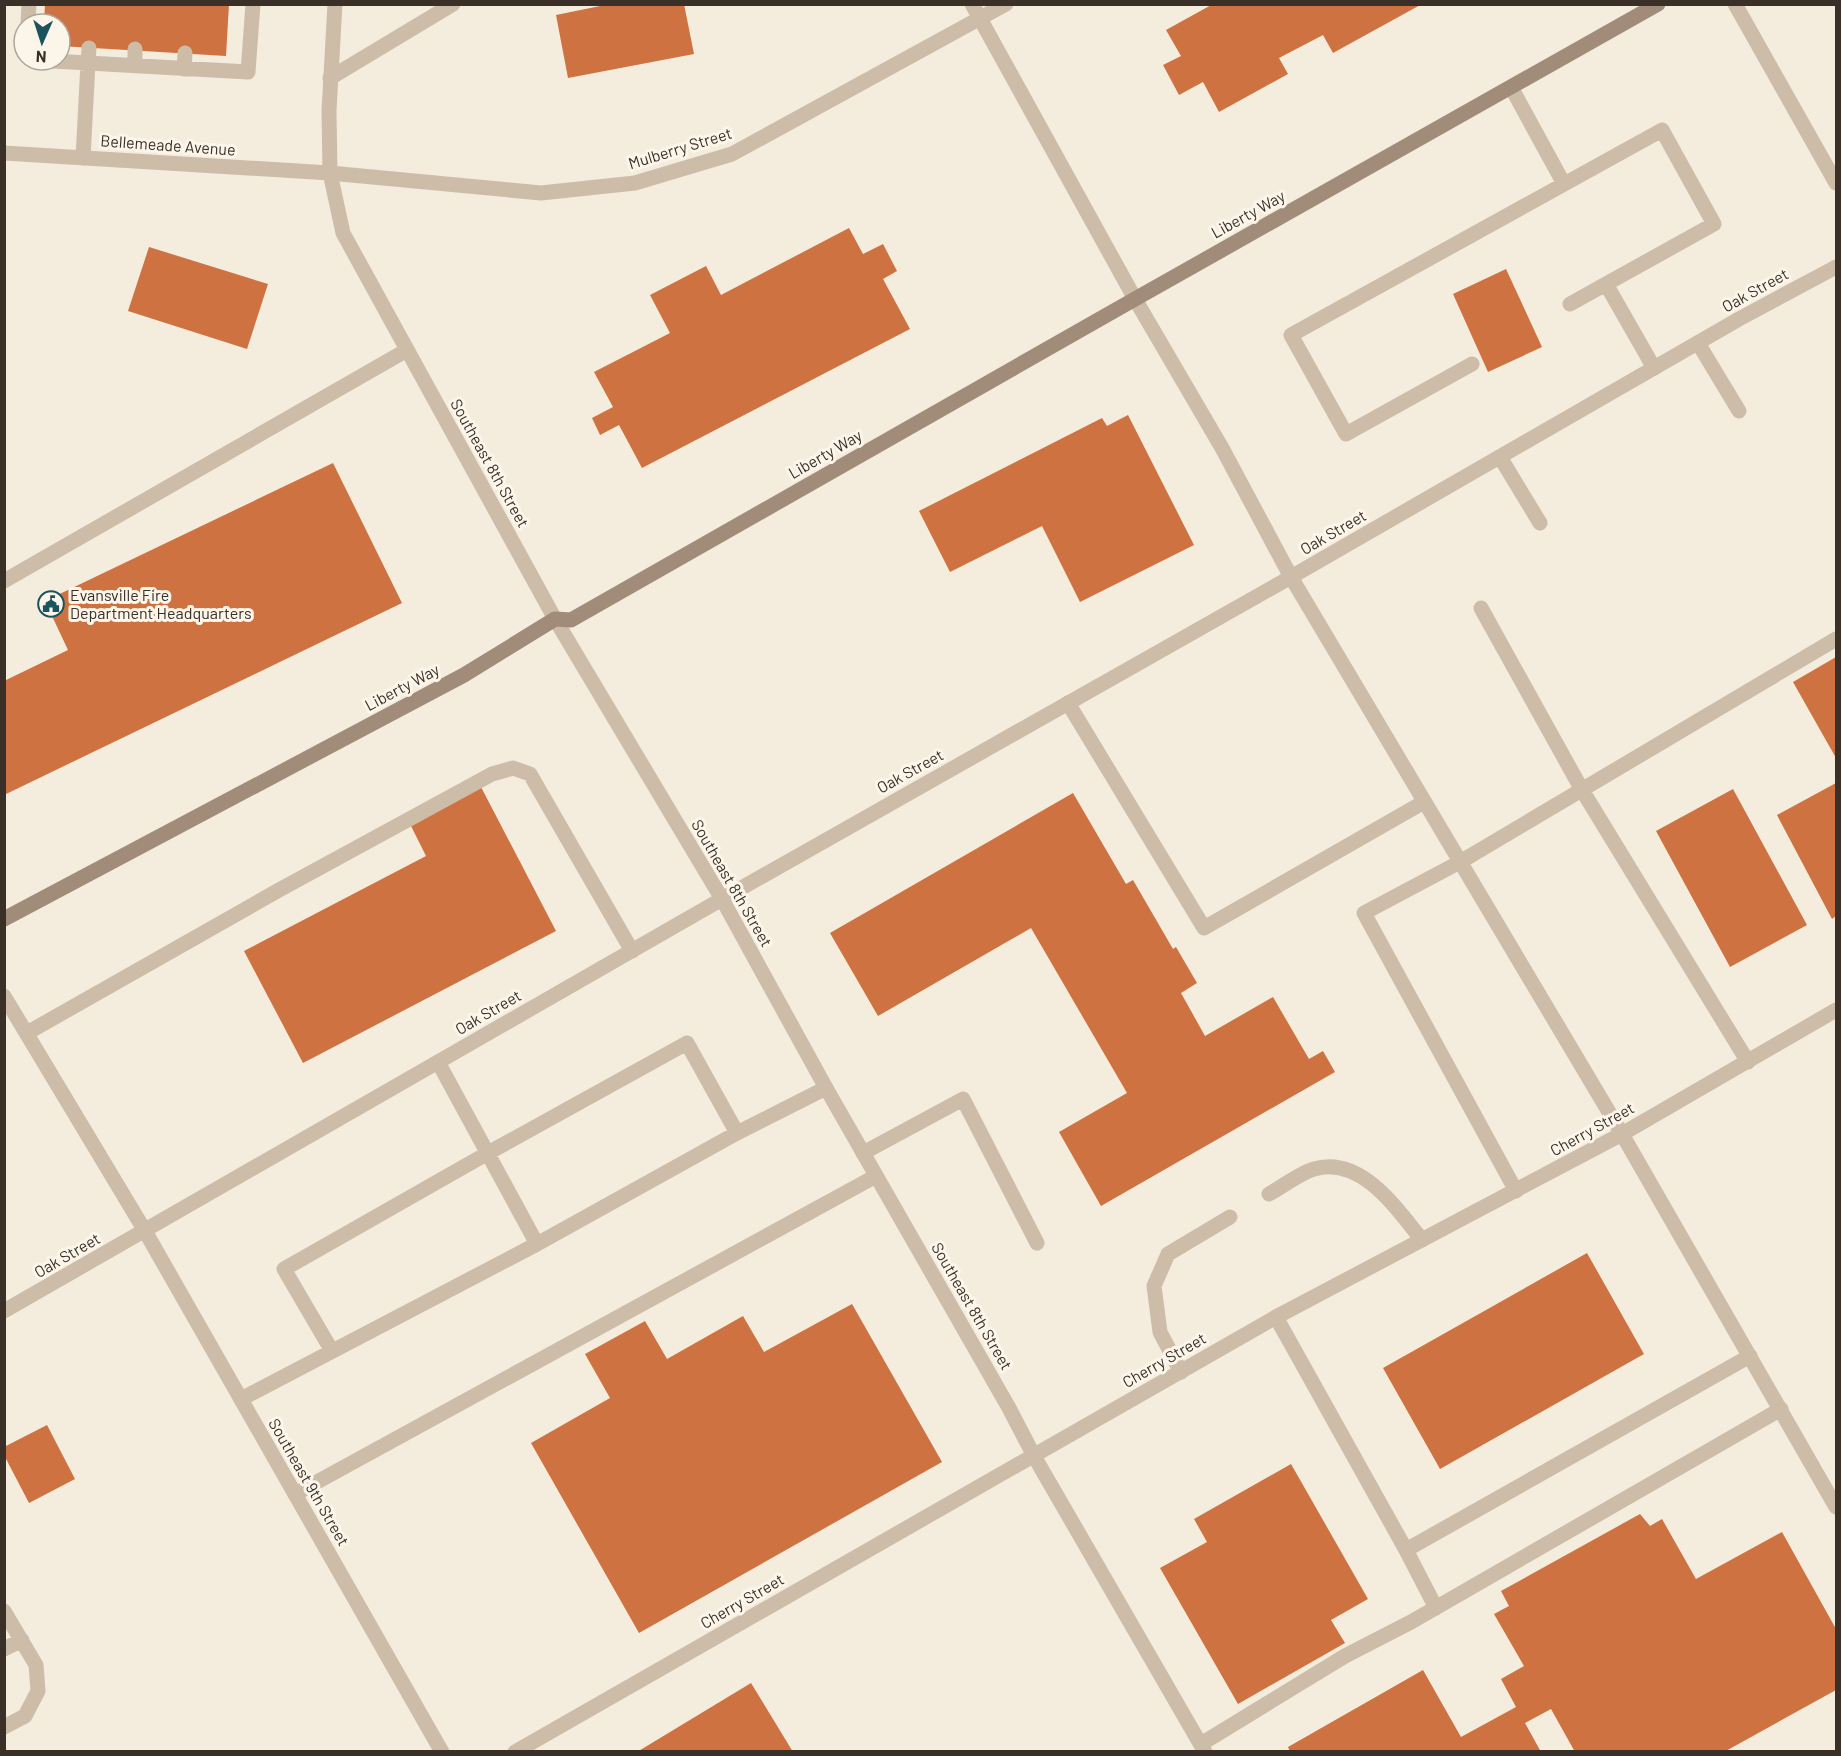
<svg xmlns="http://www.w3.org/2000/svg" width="1841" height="1756" font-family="Barlow,sans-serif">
<rect width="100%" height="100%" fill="#f4ecdd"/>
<path fill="#ce7241" d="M45,4H229L226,56L60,46V24H44Z
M610,4H684L694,54L568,78L556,15Z
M1213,4H1422L1333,53L1323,35L1279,58L1288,74L1219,112L1203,82L1179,95L1163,65L1181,56L1166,30Z
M849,228L863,254L883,244L897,271L883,279L910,329L642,468L619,425L600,435L592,418L613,407L594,372L670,333L650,295L706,266L721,295Z
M149,247L268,284L247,349L128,311Z
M1506,269L1542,347L1488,372L1453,294Z
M1128,415L1194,545L1080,602L1042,526L950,572L919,511L1102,418L1107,426Z
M333,463L402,603L4,795V681L68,650L45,601Z
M1836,657V758L1793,682Z
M1836,783V916L1832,919L1777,815Z
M481,787L556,931L303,1063L244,951L426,856L410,824Z
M1733,789L1807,925L1730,967L1656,831Z
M1073,793L1126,884L1133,880L1173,949L1176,947L1197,983L1181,993L1205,1036L1273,997L1309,1059L1323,1051L1335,1072L1101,1206L1059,1132L1127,1093L1031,928L878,1016L830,933Z
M1587,1253L1644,1354L1440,1469L1383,1368Z
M852,1304L942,1462L639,1633L531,1443L610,1398L585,1354L645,1321L667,1359L743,1316L764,1352Z
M47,1425L75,1479L29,1503L4,1455V1447Z
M1291,1464L1368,1599L1331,1620L1345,1643L1238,1704L1160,1568L1207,1542L1194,1519Z
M1640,1514L1650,1526L1662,1519L1696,1579L1782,1532L1836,1629V1690L1724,1752H1575L1551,1709L1525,1723L1541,1752H1290L1288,1747L1423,1670L1461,1737L1516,1707L1501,1679L1524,1666L1494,1614L1509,1606L1501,1591Z
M751,1683L793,1752H637Z"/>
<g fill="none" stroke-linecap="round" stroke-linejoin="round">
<path stroke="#cdbda8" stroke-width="15" d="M28,24L29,4
M36,60L88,63L89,48
M135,66V49
M184,69L185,53
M330,78L453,4
M1511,87L1564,184
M83,158L88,63L248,72L253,4
M1606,284L1654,368
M1698,343L1739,411
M1472,364L1346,434L1291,335L1662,130L1714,224L1570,304
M1500,457L1540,523
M4,581L407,350
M1481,608L1582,790L1748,1062
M1068,703L1204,928L1424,802
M4,996L145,1231
M27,1033L279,890L492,774L513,768L530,774L632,951
M438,1062L537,1244
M863,1153L963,1099L1037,1243
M1516,1191L1364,913L1460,862L1836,639
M1269,1194C1282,1187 1300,1173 1314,1169C1361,1155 1397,1209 1422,1240
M1276,1317L1406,1550L1750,1356
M332,1351L284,1269L488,1153L687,1043L737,1133
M1181,1372L1160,1332L1154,1286L1168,1254L1230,1217
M241,1399L537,1244L737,1133L826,1088
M295,1494L876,1176
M1406,1550L1436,1608
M4,1611L36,1665L38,1691L25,1716L4,1727
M4,1649L22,1640
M1201,1744L1345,1656L1411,1622L1781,1409"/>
<path stroke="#cdbda8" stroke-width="15" d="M335,4L329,111L330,173L343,233L555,619L722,899L826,1088L1009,1408L1034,1456L1205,1752
M972,4L1135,299L1222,448L1291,577L1622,1134L1836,1507
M1735,4L1836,183
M4,153L330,173L541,193L635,183L732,154L1006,4
M145,1231L442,1752
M4,1311L722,899L1291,577L1739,319L1836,267
M515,1752L1276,1317L1622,1134L1836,1010"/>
<path stroke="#a18c79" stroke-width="15" d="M4,919L464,675L555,619L571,620L1135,299L1658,4"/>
</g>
<defs>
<g id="civic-ring" transform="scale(1.35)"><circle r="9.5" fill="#fbf5ea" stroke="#1b535e" stroke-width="1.5"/><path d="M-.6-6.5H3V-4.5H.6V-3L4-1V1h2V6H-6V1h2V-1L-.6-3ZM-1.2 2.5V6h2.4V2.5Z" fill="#1b535e"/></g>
</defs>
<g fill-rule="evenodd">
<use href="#civic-ring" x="51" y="604"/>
</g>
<g text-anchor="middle" stroke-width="6" stroke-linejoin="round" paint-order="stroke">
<g font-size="16" fill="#3a3028" stroke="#fbf5ea">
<text transform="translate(168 145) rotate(4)" y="6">Bellemeade Avenue</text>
<text transform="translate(680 148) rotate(-17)" y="6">Mulberry Street</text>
<text transform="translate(1248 214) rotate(-29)" y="6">Liberty Way</text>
<text transform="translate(1755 290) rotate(-29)" y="6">Oak Street</text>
<text transform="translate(825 454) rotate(-30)" y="6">Liberty Way</text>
<text transform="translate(490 463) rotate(61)" y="6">Southeast 8th Street</text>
<text transform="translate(1333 532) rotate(-30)" y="6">Oak Street</text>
<text transform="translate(402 687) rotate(-28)" y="6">Liberty Way</text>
<text transform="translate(910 771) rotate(-29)" y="6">Oak Street</text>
<text transform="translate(732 883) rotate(60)" y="6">Southeast 8th Street</text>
<text transform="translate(488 1012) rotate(-30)" y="6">Oak Street</text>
<text transform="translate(1592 1129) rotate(-29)" y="6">Cherry Street</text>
<text transform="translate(67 1255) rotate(-30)" y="6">Oak Street</text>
<text transform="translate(972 1306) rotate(60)" y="6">Southeast 8th Street</text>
<text transform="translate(1164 1360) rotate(-30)" y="6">Cherry Street</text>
<text transform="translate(309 1482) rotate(60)" y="6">Southeast 9th Street</text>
<text transform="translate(742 1601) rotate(-30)" y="6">Cherry Street</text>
</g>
<g font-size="16" fill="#3a3028" stroke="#fbf5ea" text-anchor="start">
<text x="70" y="601">Evansville Fire<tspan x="70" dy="18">Department Headquarters</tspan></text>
</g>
</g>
<rect width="1841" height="1756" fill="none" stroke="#3a3028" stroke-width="12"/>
<g transform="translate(42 42) rotate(183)"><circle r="28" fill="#fbf5ea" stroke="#aea69c" stroke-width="1.5"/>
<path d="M0-4.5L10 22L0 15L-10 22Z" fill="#1b535e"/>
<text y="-9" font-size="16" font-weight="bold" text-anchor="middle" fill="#3a3028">N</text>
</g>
</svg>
